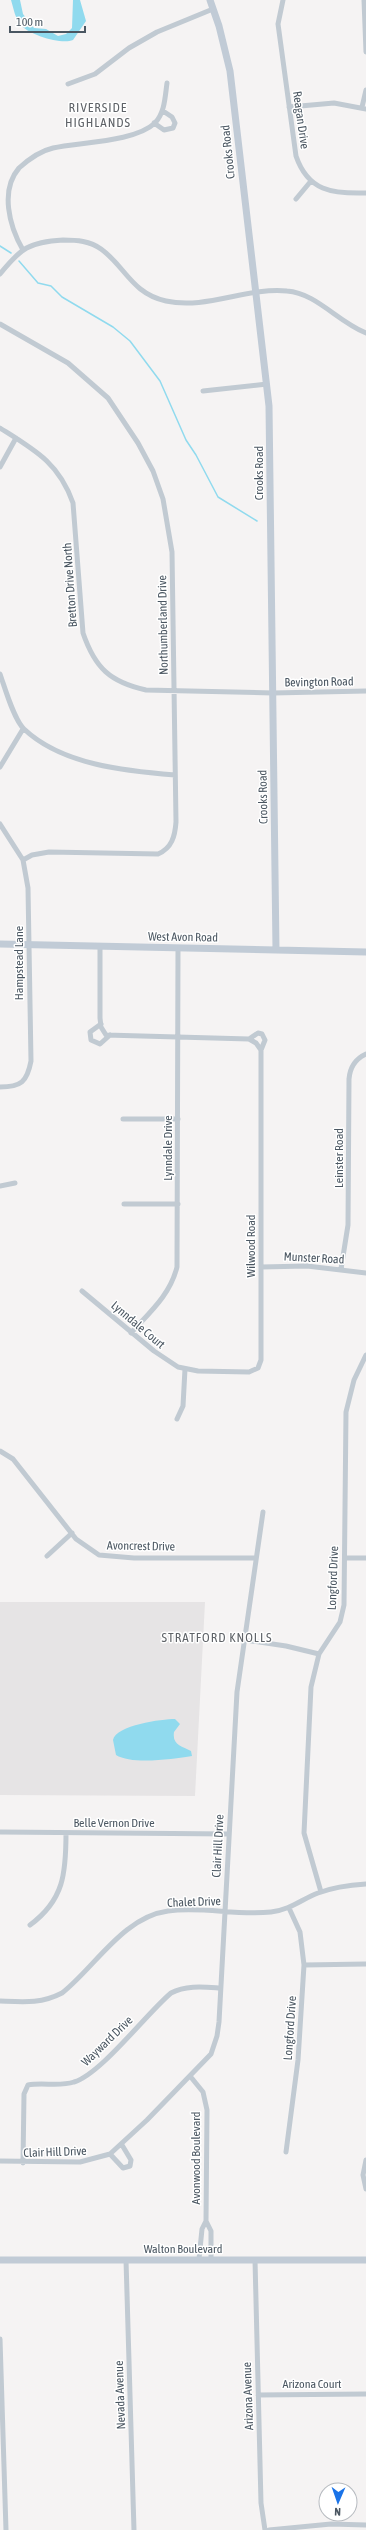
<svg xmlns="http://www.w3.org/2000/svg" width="366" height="2530" font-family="'Asap Condensed',sans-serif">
<rect width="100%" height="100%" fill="#f5f3f3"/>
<path fill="#e6e4e5" d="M0,1602H205L195,1796L0,1795Z"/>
<path fill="#90daee" d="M11,0H20L23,14L34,28L46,29L58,36L66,34L72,28L73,0H80L86,21L73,40C62,45 30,35 22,26C15,19 14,10 11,0Z
M175,1719L180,1724L174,1732C172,1745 182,1746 191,1751L192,1756C173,1759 132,1765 116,1755L113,1740C116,1725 162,1719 175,1719Z"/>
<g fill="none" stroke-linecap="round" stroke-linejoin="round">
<path stroke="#90daee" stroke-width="1.5" d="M0,246L11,253
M19,261L38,283L51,286L62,297L113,327L130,341L160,381L186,440L196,455L218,497L257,521"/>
<path stroke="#c1cad2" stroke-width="5" d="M283,0L278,24L296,156C308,191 332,194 366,193
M364,0L366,52
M68,84L95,74L129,48L157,32L213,9
M289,107L334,103L366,109
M362,107L366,90
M154,123L164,130L173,128L175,123L172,117L163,111
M296,199L311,181
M23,250C9,226 0,190 19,168C29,159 40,151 53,148C80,142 135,142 155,123C165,112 165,97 167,83
M0,274C21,248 29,242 63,240C77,240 90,241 101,249C125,266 131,293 166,301C206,310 247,287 287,291C316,293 338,322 366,333
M0,324L68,363L108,398L138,443L153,471L163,499L172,552L176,822C175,836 172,848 158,854L49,852L32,855L23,860
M203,391L267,384
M0,428C35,450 59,463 73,503L83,633C95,668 110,682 146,690L273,693L366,691
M0,467L16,438
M0,674C5,688 14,720 24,729C62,765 126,771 175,775
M0,767L23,729
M0,824L23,860L28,888L31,1061C27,1082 21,1087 0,1087
M101,1024L90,1032L91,1040L100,1044L110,1035
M249,1039L258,1033L262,1034L265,1040L261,1050
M123,1119H178
M0,1186L15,1183
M124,1204H178
M261,1267L307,1266L366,1273
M341,1269L348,1225L349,1079C350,1067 355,1059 366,1054
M82,1291L154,1351L178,1367L198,1371L249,1372L258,1368L261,1360V1050L256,1043L249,1039L106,1035L101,1027L100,1018V946
M131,1333C150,1312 170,1295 177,1267L178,949
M177,1419L183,1406L185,1369
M0,1451L13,1459L76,1539L99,1555L134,1558H256
M47,1556L72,1533
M345,1558H366
M245,1640L286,1646L319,1654
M0,1832L229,1834
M321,1892L304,1833L311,1687L319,1654L340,1622L344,1605L346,1412L354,1380L366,1355
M30,1925C64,1900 66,1873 66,1833
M304,1965L366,1964
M0,2001C23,2002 41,2004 62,1993C95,1967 123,1917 168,1911C202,1906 237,1916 271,1912C290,1910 302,1899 318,1893C334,1887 350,1885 366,1884
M190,2076L203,2092L207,2110L206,2221L202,2229L199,2259
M286,2152L298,2060L304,1965L300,1932L289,1908
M110,2154L123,2168L130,2166L131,2160L122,2145
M366,2160L363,2175L366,2189
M0,2161L80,2162L110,2154L147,2120L211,2054L217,2036L219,2022L237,1692L263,1512
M23,2163L24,2094L28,2085C43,2082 59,2087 74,2082C101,2074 146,2014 171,1993C186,1985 204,1987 220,1988
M206,2221L211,2231V2259
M126,2260L134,2530
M255,2260L261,2503L265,2530
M0,2339L6,2530
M258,2395L366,2394
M269,2530L331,2524L366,2525"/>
<path stroke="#c1cbd6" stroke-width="7" d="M210,0L219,26L230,71L269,406L276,950
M0,944L366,952
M0,2260H366"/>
</g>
<g text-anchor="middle" stroke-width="3" stroke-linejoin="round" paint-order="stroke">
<g font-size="12" fill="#4a5661" stroke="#fff">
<text transform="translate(301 120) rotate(82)" y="4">Reagan Drive</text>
<text transform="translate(228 152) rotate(-96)" y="4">Crooks Road</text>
<text transform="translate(259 473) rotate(-90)" y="4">Crooks Road</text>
<text transform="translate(70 585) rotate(-94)" y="4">Bretton Drive North</text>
<text transform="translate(163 625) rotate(-91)" y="4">Northumberland Drive</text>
<text transform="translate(319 682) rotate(-1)" y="4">Bevington Road</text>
<text transform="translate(263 797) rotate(-91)" y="4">Crooks Road</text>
<text transform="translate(183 937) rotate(1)" y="4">West Avon Road</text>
<text transform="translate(19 963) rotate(-90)" y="4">Hampstead Lane</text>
<text transform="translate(168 1148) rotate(-90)" y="4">Lynndale Drive</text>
<text transform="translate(339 1158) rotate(-90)" y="4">Leinster Road</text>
<text transform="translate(251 1246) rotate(-90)" y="4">Wilwood Road</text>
<text transform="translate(314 1258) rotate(3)" y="4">Munster Road</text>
<text transform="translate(138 1325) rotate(40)" y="4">Lynndale Court</text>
<text transform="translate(141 1546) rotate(1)" y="4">Avoncrest Drive</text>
<text transform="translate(333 1578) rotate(-88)" y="4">Longford Drive</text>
<text x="114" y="1827">Belle Vernon Drive</text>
<text transform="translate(218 1846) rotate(-87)" y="4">Clair Hill Drive</text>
<text transform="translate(194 1902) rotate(-2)" y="4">Chalet Drive</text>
<text transform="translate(290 2028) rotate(-86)" y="4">Longford Drive</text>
<text transform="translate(107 2041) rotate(-44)" y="4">Wayward Drive</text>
<text transform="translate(55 2152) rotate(-2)" y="4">Clair Hill Drive</text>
<text transform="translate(196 2158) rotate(-90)" y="4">Avonwood Boulevard</text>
<text x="183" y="2253">Walton Boulevard</text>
<text x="312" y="2388">Arizona Court</text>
<text transform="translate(120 2395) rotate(-92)" y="4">Nevada Avenue</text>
<text transform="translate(248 2396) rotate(-92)" y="4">Arizona Avenue</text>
</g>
<g font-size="13" letter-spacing="1" fill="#5f6368" stroke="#fff">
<text x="98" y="112">RIVERSIDE<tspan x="98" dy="15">HIGHLANDS</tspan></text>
<text x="217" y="1642">STRATFORD KNOLLS</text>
</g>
</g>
<g transform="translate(338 2502) rotate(182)"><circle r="19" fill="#ffffff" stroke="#b7bbc0"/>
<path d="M0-3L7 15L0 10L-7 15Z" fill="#1a73e8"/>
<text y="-6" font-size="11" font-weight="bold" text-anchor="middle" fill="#4a5661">N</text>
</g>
<path d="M10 26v6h75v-6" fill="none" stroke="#4a5661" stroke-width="2"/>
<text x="16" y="26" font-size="12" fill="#4a5661" stroke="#ffffff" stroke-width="3" paint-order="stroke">100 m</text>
</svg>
